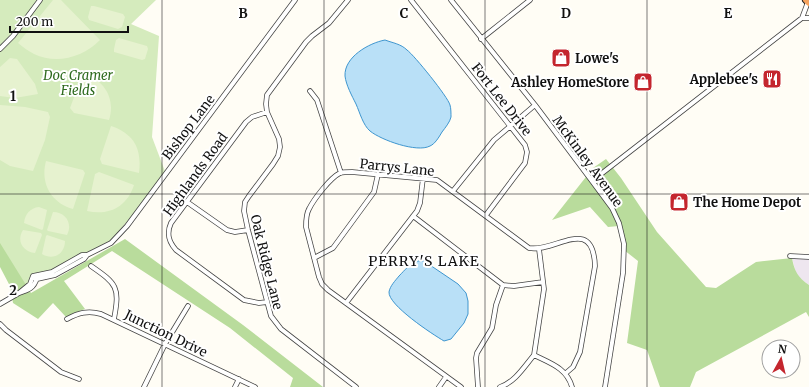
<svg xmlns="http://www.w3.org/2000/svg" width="809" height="387" font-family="Merriweather,serif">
<rect width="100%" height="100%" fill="#fffdf5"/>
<path fill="#eee6ef" d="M792,258L809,259V285L802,280L796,273Z"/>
<path fill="#d5ebbd" d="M0,0H156L131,24L159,36L152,137L166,174L111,241L20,289L0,249Z"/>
<path fill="#b9dc9c" d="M606,159L621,178L657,232L706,287L716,288L756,262L792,258C794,270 798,278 809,285V317L806,312L696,372L690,387H660L647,350L627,343L638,261L624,250L619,226L608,227L590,207L552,220L593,168Z
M125,239L243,325L323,387H290L293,378L230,328L112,251L64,281L85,309L74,313L66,317L53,303L38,319L13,303L10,286L0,267V243L31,293Z"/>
<path fill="#e6f2cf" d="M53,0H61L100,40C83,57 57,65 34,54C28,51 23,47 18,43Z
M91,6H94L123,14L125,17L122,27L118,29L89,20L88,17Z
M119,38L147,46L148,49L145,59L142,60L114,52V49L116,40Z
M10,58L17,59L35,84L38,94L15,98L0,96V67Z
M83,73C104,80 116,98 109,120L74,113L70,108Z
M0,105L25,107L48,112L50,117L45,140L33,171L10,166L0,160Z
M111,126C135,134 142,150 139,173L102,164L100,159Z
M46,161L83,170L85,173L73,209C51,203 40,183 46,161Z
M99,172L134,185C127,207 109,216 87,211L95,174Z
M39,207L47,210L43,229L42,230L24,223C25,214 30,208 39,207Z
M53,212C66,212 73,224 67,235L48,231L47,230Z
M23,230L41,233L42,235L35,253C23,252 16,241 23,230Z
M47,235L65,241C65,254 53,261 42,254L46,236Z"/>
<path fill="#b9e0f7" stroke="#3f96cf" d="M385,40C393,43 401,44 407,50C414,55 448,97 450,105C451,108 451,114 451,117C450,122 445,128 442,132C439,137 435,144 430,146C417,153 381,140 370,131C363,125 360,113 356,104C352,96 346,85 345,76C344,57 369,43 385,40Z
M418,261H424L458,284L466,293L468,301V314L464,323L451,339L444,341C432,334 388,305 389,292C390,286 395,281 399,276C405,270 409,264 418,261Z"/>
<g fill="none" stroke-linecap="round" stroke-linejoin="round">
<g stroke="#444" stroke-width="5.5">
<path id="minor" d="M348,0L329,23L312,36L306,42L267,95L266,104L267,112L279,139L280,147L278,156L273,164L249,196L245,202L244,211L248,230L271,316L281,329L356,387
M411,0L525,145L527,152L525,163L486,215
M451,0L535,105L592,181L612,208L619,223L624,244L623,273L605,387
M802,18L808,2
M481,39L530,0
M0,49L13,36L40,0
M310,91L317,100L341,173
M592,181L802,18H809
M453,191L494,140L535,105
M187,202L227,230L235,232L248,230
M413,216L503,285L514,286L543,282
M82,255H87L84,259L55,275L37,279L33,276L52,272Z
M87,255L111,243L127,226L295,0
M790,256L809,257
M314,258L333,248L374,192L378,174
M91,266C117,284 120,287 114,319
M33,276L30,284L19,293C29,290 34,288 37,278
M267,302L259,303L244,300L176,250C169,242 166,234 171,223L246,122L252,117L267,112
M346,303L417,211L420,203L423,178
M0,304L19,293
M67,319C78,313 88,310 101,314L255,387
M0,324L6,330L61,372L79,379
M534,355L544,289L539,249
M534,355C550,363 567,368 572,387
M144,387L165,344L188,306
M235,387L239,379
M439,387L446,377
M461,387L328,290L322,284L319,277L306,227C306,221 306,214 309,209C314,199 330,178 340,173C343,172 348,172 352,172L437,180L529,248C555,253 593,214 595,266L580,352L573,367L566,373
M478,387L476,358L477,353L492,328L496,305L503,285
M500,387C515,382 524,367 534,355"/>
</g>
<g stroke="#222" stroke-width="8">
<path id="highway" d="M806,0L809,3"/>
</g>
<use href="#minor" stroke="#fff" stroke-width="4"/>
<use href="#highway" stroke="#f5a25d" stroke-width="6"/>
</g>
<path fill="none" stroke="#111" stroke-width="1" stroke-opacity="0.55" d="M162,0V387M324,0V387M485,0V387M647,0V387M0,194H809"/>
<defs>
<g id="shop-square" transform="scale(1)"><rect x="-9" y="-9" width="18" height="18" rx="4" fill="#c4262e" stroke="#fff"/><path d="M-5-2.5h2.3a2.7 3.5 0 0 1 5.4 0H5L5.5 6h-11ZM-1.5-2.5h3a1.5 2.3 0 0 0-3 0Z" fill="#fff"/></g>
<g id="restaurant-square" transform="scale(1)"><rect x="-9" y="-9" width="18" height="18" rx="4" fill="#c4262e" stroke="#fff"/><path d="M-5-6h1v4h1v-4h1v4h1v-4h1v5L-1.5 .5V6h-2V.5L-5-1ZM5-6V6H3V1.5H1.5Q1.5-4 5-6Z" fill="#fff"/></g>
</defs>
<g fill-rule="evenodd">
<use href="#shop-square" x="561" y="58"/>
<use href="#restaurant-square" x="772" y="79"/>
<use href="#shop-square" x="643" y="82"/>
<use href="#shop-square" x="679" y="202"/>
</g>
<g text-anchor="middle" stroke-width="4" stroke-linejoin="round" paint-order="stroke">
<g font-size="13" font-weight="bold" fill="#111" stroke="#fff" text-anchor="start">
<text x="575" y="63">Lowe's</text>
<text x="758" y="84" text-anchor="end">Applebee's</text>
<text x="629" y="87" text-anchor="end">Ashley HomeStore</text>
<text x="693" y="207">The Home Depot</text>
</g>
<g font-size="13" font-style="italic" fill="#2f6b1f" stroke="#fff">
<text x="78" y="80">Doc Cramer<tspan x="78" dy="15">Fields</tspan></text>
</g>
<g font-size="13" fill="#111" stroke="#fff">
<text transform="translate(502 99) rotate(52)" y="5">Fort Lee Drive</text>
<text transform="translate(188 127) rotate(-53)" y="5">Bishop Lane</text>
<text transform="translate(588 161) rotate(54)" y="5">McKinley Avenue</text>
<text transform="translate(397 167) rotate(6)" y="5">Parrys Lane</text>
<text transform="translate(195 174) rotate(-54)" y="5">Highlands Road</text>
<text transform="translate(267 262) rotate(76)" y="5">Oak Ridge Lane</text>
<text transform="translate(166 333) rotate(26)" y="5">Junction Drive</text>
</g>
<g font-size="14" letter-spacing="1" fill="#111" stroke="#fff">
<text x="424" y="266">PERRY'S LAKE</text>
</g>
</g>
<g font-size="13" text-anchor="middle" font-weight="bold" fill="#111" stroke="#fff" stroke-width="4" stroke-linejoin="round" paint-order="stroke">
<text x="243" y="18">B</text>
<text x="404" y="18">C</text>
<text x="566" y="18">D</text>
<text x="728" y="18">E</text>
<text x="13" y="101">1</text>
<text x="13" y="295">2</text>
</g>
<g transform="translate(781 359) rotate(8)"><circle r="19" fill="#ffffff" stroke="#a0a0a0"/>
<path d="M0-3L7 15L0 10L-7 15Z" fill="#c4262e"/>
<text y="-6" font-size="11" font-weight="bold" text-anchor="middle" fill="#111111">N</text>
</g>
<path d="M10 26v6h118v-6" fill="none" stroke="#111111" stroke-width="2"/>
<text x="16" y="26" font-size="12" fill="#111111" stroke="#ffffff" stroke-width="3" paint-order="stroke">200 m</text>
</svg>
